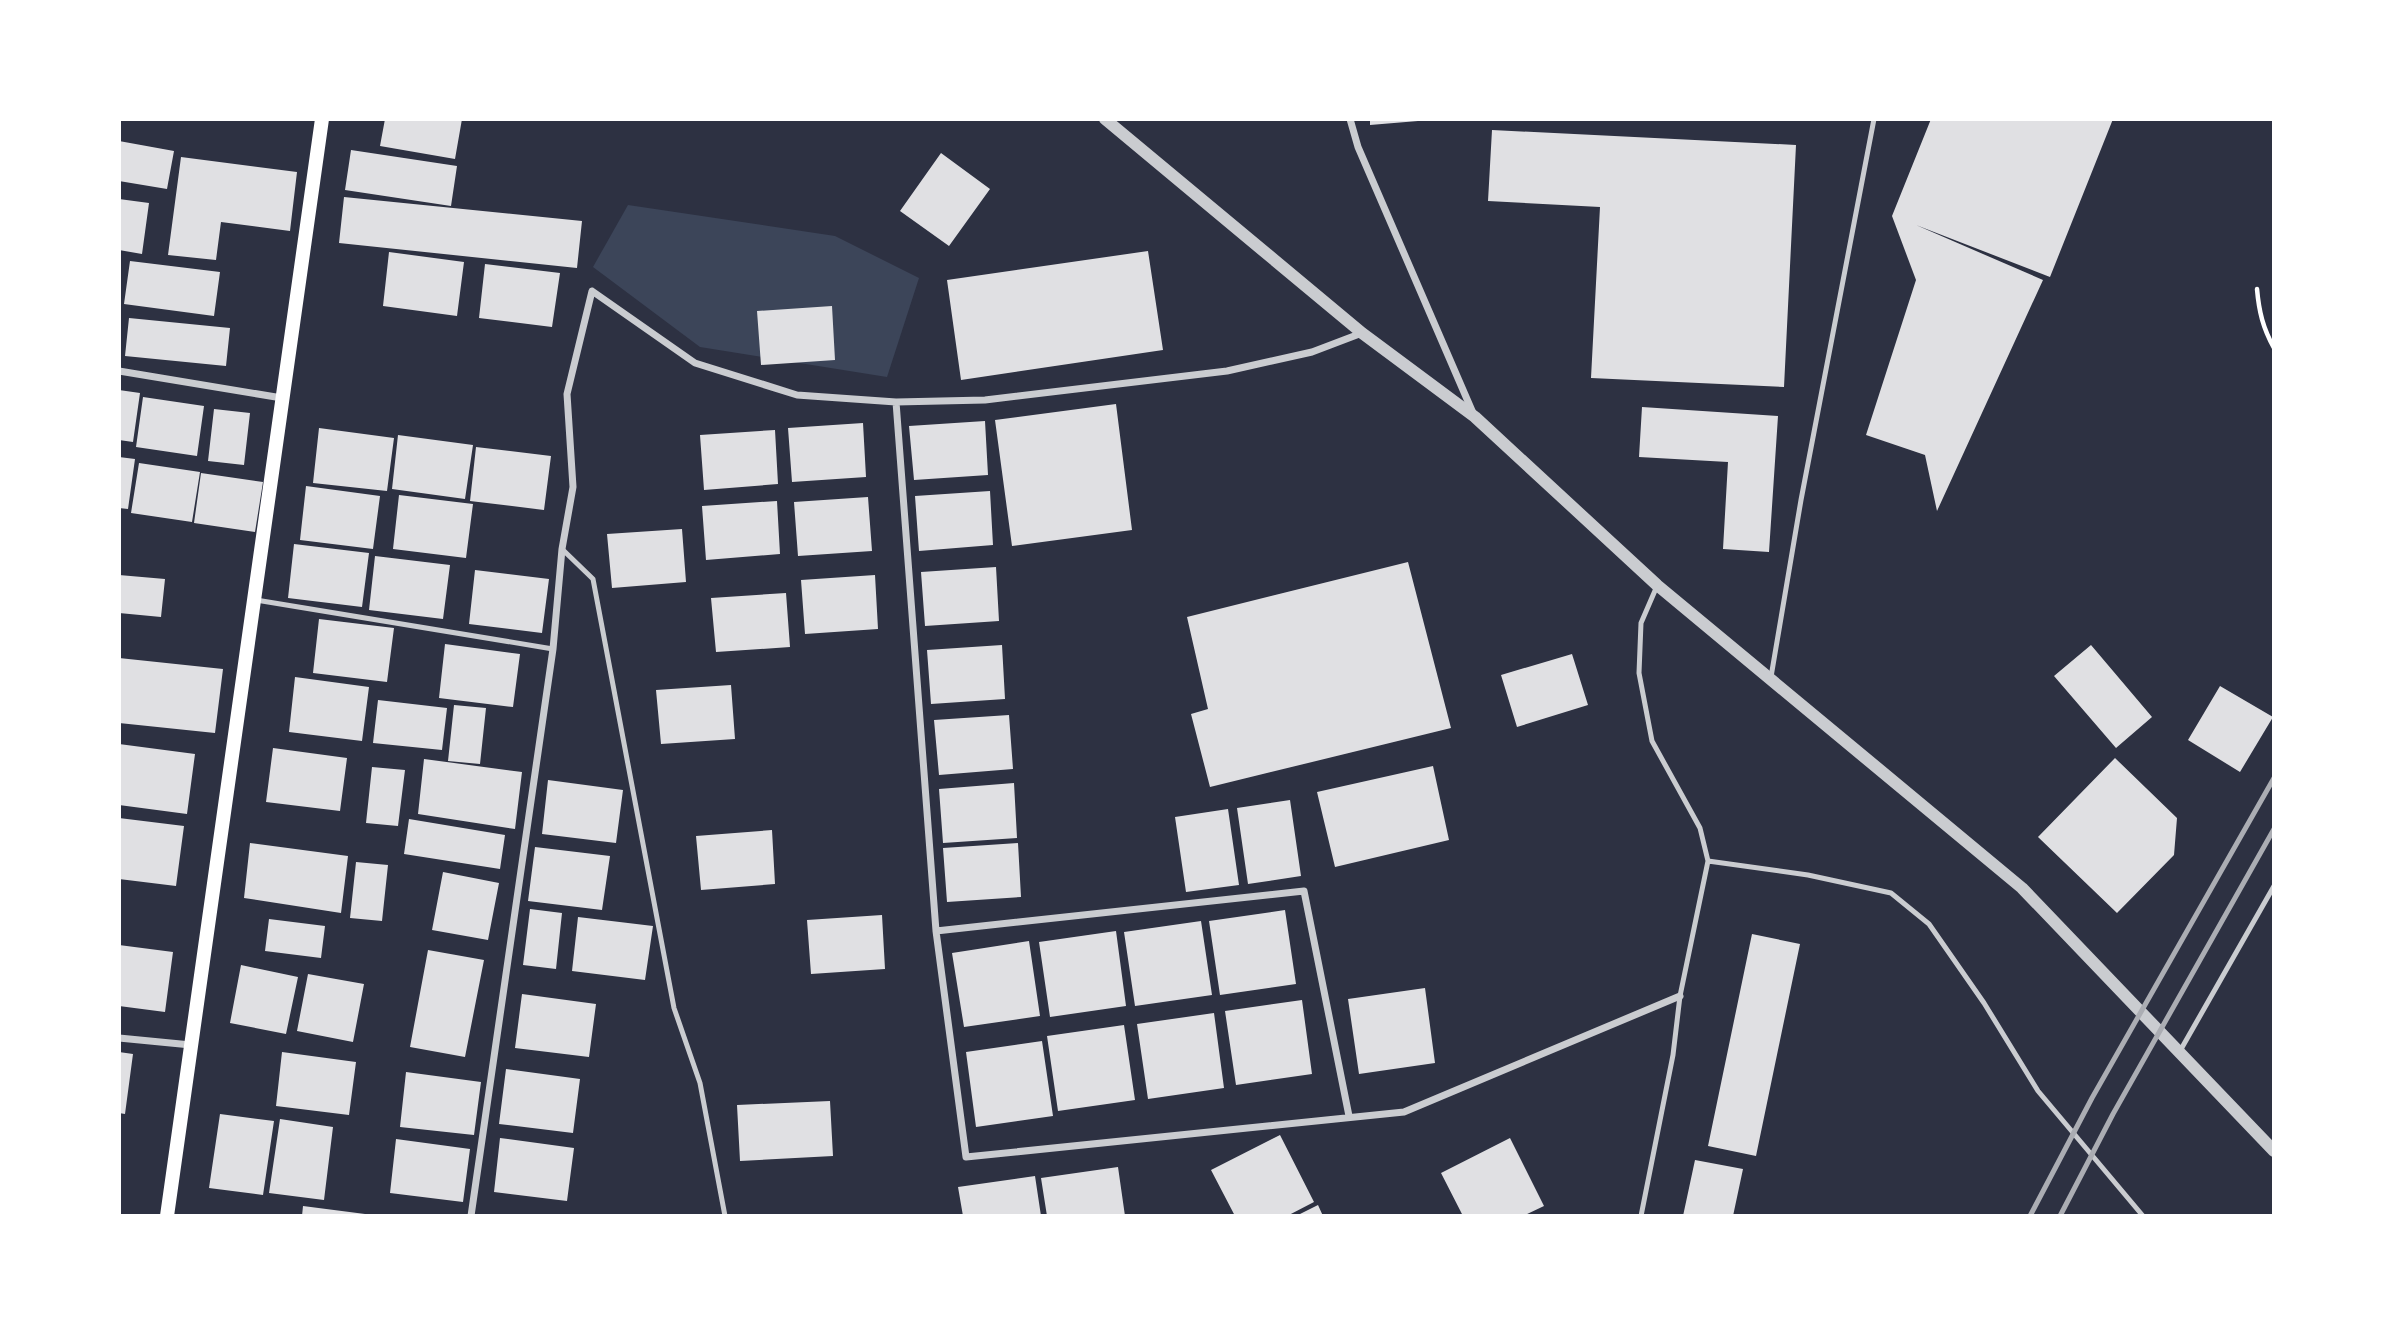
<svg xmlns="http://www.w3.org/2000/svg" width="2393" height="1335" font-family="Mulish,sans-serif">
<rect width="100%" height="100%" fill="#2d3142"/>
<path fill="#3c4559" d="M628,205L835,236L919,278L887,377L700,347L593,267Z"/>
<path fill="#e0e0e3" d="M385,119H462L455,159L380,146Z
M1370,119H1418V121L1370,125Z
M1931,119H2113L2050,277L1916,225L2043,280L1937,511L1925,455L1866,435L1916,280L1892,216Z
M1492,130L1796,145L1784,387L1591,378L1600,207L1488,201Z
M119,141L174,151L167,189L119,181Z
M351,150L457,166L451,206L345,190Z
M941,153L990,189L949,246L900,211Z
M181,157L297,172L290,231L221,222L216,260L168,255Z
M344,197L582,221L577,268L339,243Z
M119,199L149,203L142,254L119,250Z
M1148,251L1163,350L961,380L947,280Z
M389,252L464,262L457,316L383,306Z
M130,261L220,272L214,316L124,304Z
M485,264L560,273L552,327L479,318Z
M832,306L835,360L761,365L757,311Z
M129,318L230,328L226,366L125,356Z
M119,390L140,393L133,442L119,440Z
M143,397L204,406L197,456L136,447Z
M1116,404L1132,530L1012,546L995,420Z
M1642,407L1778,416L1769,552L1723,549L1728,462L1639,457Z
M214,409L250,413L244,465L208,461Z
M985,421L988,475L914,480L909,426Z
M863,423L866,477L792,482L788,428Z
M319,428L394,438L387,491L313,483Z
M775,430L778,484L704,490L700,435Z
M398,435L473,445L465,499L392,489Z
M476,447L551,456L544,510L470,501Z
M119,457L135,459L128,509L119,508Z
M139,463L200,472L192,522L131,513Z
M201,473L263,482L255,532L194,523Z
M306,486L380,496L373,549L300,540Z
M990,491L993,545L919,551L915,496Z
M399,495L473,504L466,558L393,549Z
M868,497L872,551L798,556L794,502Z
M777,501L780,554L706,560L702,506Z
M682,529L686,582L612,588L607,534Z
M294,544L369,553L362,607L288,598Z
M375,556L450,565L443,619L369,610Z
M1408,562L1451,728L1210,787L1191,714L1208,709L1187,617Z
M996,567L999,621L925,626L921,572Z
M475,570L549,579L542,633L469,624Z
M119,575L165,579L161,617L119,613Z
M875,575L878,629L805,634L801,580Z
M786,593L790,647L716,652L711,598Z
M319,619L394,628L387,682L313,673Z
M445,644L520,654L513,707L439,698Z
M1002,645L1005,699L931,704L927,650Z
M2091,645L2152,717L2116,748L2054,676Z
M1572,654L1588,705L1517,727L1501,675Z
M119,658L223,669L215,733L119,723Z
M295,677L369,687L362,741L289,732Z
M731,685L735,739L661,744L656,690Z
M2220,686L2273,717L2240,772L2188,740Z
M378,700L447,708L442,750L373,743Z
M454,705L486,708L480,764L448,761Z
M1009,715L1013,769L939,775L934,720Z
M119,744L195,754L187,814L119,805Z
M273,748L347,758L340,811L266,802Z
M2115,758L2177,818L2174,855L2117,913L2038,837Z
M424,759L522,772L515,829L418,814Z
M1433,766L1449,840L1335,867L1317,792Z
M372,767L405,770L398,826L366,823Z
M548,780L623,790L616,843L542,834Z
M1014,783L1017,838L943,843L939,789Z
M1290,800L1301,876L1248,884L1237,808Z
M1228,809L1239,885L1186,892L1175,817Z
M119,818L184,826L176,886L119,879Z
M409,819L505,835L500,869L404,854Z
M772,830L775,884L701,890L696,836Z
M250,843L348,856L341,913L244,898Z
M1018,843L1021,897L947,902L943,848Z
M535,847L610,856L602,910L528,901Z
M356,862L388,865L382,921L350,918Z
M443,872L499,883L488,940L432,930Z
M530,909L562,913L556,969L523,965Z
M1285,910L1296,984L1220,995L1209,921Z
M882,915L885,969L811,974L807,920Z
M578,917L653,926L645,980L572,971Z
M269,919L325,926L321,958L265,951Z
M1201,921L1212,995L1135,1006L1124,932Z
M1116,931L1126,1006L1050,1017L1039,942Z
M1752,934L1800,944L1756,1156L1708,1146Z
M1029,941L1040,1016L964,1027L952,953Z
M119,945L173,952L165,1012L119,1006Z
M428,950L484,960L465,1057L410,1047Z
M241,965L298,977L286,1034L230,1023Z
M308,974L364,984L353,1042L297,1031Z
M1425,988L1435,1063L1359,1074L1348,999Z
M522,994L596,1004L589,1057L515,1048Z
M1302,1000L1312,1074L1236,1085L1225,1011Z
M1214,1013L1224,1088L1148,1099L1137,1024Z
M1124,1025L1135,1100L1058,1111L1047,1036Z
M1042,1041L1053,1116L976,1127L966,1052Z
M119,1052L133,1054L125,1114L119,1113Z
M282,1052L356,1062L349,1115L276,1106Z
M506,1069L580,1079L573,1133L499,1124Z
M406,1072L481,1082L474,1135L400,1127Z
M830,1101L833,1156L740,1161L737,1105Z
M220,1114L274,1121L263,1195L209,1188Z
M280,1119L333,1127L324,1200L269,1193Z
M1280,1135L1314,1202L1287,1216H1235L1211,1170Z
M500,1138L574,1148L567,1201L494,1192Z
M1510,1138L1544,1206L1523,1216H1463L1441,1173Z
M396,1139L470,1149L463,1202L390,1193Z
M1695,1160L1743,1169L1733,1216H1683Z
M1118,1167L1125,1216H1047L1041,1178Z
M1035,1176L1041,1216H963L958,1187Z
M1318,1205L1323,1216H1296Z
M303,1206L365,1214V1216H302Z"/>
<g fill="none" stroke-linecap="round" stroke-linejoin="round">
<path stroke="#fff" stroke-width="4.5" d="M2257,289C2259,312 2263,328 2274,348"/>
<path stroke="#caccd0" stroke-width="5" d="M562,549L593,579L674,1008L700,1083L725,1216
M256,600L553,649
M1771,677L1801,500L1874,119
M1708,861L1808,875L1891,893L1929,924L1984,1003L2038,1091L2143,1216
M2180,1051L2274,886
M1641,1216L1673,1055L1680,996L1708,861L1700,828L1652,741L1639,673L1641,623L1657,586"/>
<path stroke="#caccd0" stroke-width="7" d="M1350,119L1358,147L1473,413
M119,371L282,398
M936,931L896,402L985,400L1227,371L1312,352L1362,333
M119,1038L191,1045
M1349,1116L1304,891L936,931L966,1157L1404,1112L1680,996
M471,1216L553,649L562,549L573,487L567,394L592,291L695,363L797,395L896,402"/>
<path stroke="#caccd0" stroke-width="12" d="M1105,119L1362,333L1475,417L1657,585L2022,888L2274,1151"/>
<path stroke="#fff" stroke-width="14" d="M167,1216L322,119"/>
<path stroke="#abadb3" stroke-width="5" d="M2030,1216L2092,1098L2274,778
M2060,1216L2113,1114L2274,829"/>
</g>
<rect width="2393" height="1335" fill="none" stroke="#ffffff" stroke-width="242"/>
</svg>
